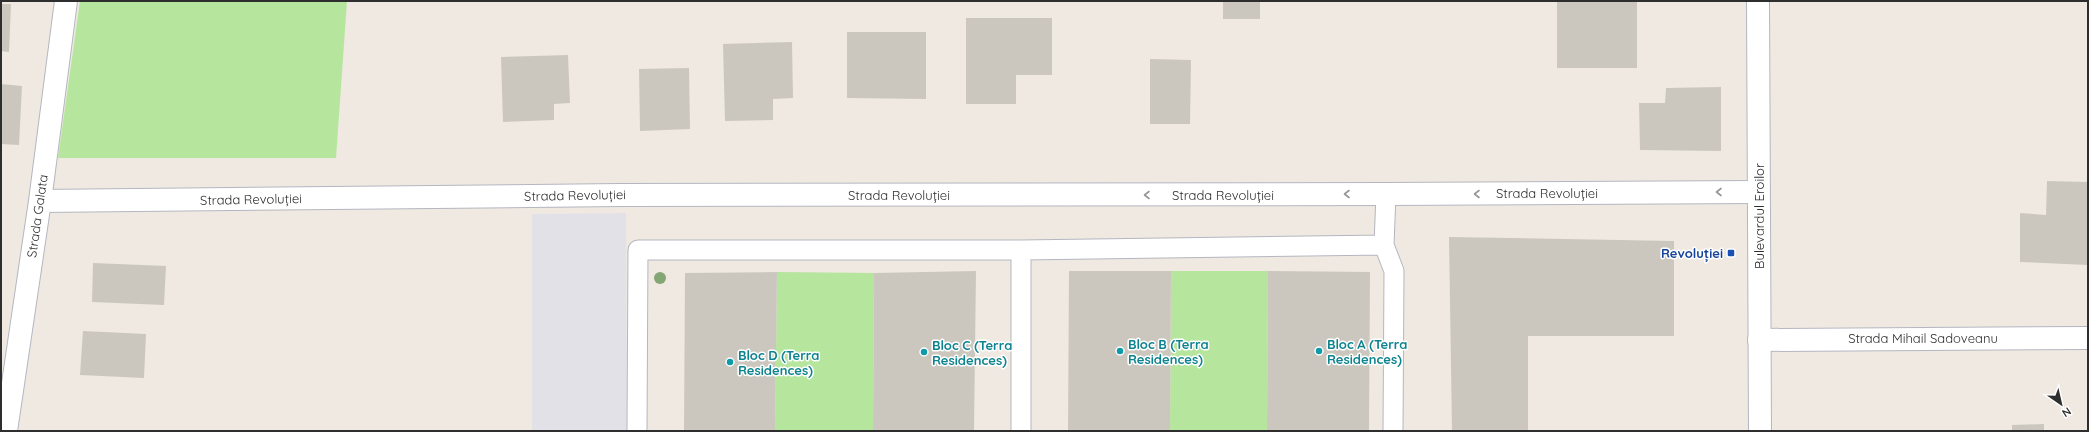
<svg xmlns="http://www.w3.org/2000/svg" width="2089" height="432" font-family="Quicksand,sans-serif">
<rect width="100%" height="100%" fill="#efe9e1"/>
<path fill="#e3e1e8" d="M626,213L627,431H532V214Z"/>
<path fill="#b6e59e" d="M80,1H347L336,158H58Z
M1171,271H1268L1267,431H1170Z
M777,272L874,273L873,431H775Z"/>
<path fill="#cbc7bf" d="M1223,1H1260V19H1223Z
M1557,1H1637V68H1557Z
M1,4H11L9,52L1,51Z
M966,18H1052V75H1016V104H966Z
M847,32H926V99L847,98Z
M792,42L793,98L773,99V120L725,121L723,44Z
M568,55L570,103L554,104V120L503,122L501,57Z
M1150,59L1191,60L1190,124H1150Z
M689,68L690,129L640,131L639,69Z
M1,84L22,86L19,145L1,144Z
M1721,87V151L1640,150L1639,103H1665L1666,88Z
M2047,181L2088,182V265L2020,262V213L2046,215Z
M1449,237L1674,241V336H1528V431H1452Z
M93,263L166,266L164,305L92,302Z
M976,271L974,431H873L874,273Z
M1069,271H1171L1170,431H1068Z
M1268,271L1370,272L1369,431H1267Z
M777,272L775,431H684L685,273Z
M83,331L146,334L144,378L80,375Z
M2044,424V431H2012V425Z"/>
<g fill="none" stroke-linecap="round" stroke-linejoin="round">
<g stroke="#b4b7c1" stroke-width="21">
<path id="service" d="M1386,194L1384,245L1394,271L1393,431
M1021,250V431
M637,431L638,250H1021L1384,245"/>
</g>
<g stroke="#b4b7c1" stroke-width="24">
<path id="minor" d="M40,201L621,195L1386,194L1758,192
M1759,340L2088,338
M6,431L40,201L66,1"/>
</g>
<g stroke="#b4b7c1" stroke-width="24">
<path id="secondary" d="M1758,1L1760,431"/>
</g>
<use href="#service" stroke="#fff" stroke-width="19"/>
<use href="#minor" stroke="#fff" stroke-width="22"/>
<use href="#secondary" stroke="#fff" stroke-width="22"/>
</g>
<circle fill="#84a574" cx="660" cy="278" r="6"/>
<defs><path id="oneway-chevron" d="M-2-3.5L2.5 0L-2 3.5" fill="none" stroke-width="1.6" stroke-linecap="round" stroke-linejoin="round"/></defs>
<g stroke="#969696">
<use href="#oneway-chevron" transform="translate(1719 192) rotate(-180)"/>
<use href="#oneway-chevron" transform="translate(1347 194) rotate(180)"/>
<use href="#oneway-chevron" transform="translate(1477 194) rotate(180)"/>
<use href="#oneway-chevron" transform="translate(1147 195) rotate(180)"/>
</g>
<rect fill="#1a4fb4" stroke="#fff" stroke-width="1.5" x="1727" y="249" width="8" height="8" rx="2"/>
<g fill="#0f9aa8" stroke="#fff" stroke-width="1.5">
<circle cx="1120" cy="351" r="4"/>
<circle cx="1319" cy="351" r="4"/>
<circle cx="924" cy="352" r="4"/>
<circle cx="730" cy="362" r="4"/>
</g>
<g text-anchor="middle" stroke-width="3" stroke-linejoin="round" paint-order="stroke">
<g font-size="13" fill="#2e2e2e" stroke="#fff">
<text x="1547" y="198">Strada Revoluției</text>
<text transform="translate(575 195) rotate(-1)" y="5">Strada Revoluției</text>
<text x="899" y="200">Strada Revoluției</text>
<text x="1223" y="200">Strada Revoluției</text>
<text transform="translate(251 199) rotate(-1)" y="5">Strada Revoluției</text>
<text transform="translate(37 216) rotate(-82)" y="5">Strada Galata</text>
<text transform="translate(1759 216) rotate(-90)" y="5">Bulevardul Eroilor</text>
<text x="1923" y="343">Strada Mihail Sadoveanu</text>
</g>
<g font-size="13" font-weight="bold" fill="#164399" stroke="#fff" text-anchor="end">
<text x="1723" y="258">Revoluției</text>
</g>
<g font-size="13" font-weight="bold" fill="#0d838f" stroke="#fff" text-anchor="start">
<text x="1128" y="349">Bloc B (Terra<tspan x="1128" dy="15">Residences)</tspan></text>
<text x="1327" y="349">Bloc A (Terra<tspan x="1327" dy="15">Residences)</tspan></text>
<text x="932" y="350">Bloc C (Terra<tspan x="932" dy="15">Residences)</tspan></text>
<text x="738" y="360">Bloc D (Terra<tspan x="738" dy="15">Residences)</tspan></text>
</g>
</g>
<rect width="2089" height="432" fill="none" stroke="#2e2e2e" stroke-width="4"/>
<g transform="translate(2061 404) rotate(146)" stroke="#ffffff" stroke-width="3" paint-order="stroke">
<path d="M0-3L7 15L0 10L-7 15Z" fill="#2e2e2e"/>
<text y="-6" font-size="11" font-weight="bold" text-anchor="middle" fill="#2e2e2e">N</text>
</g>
</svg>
